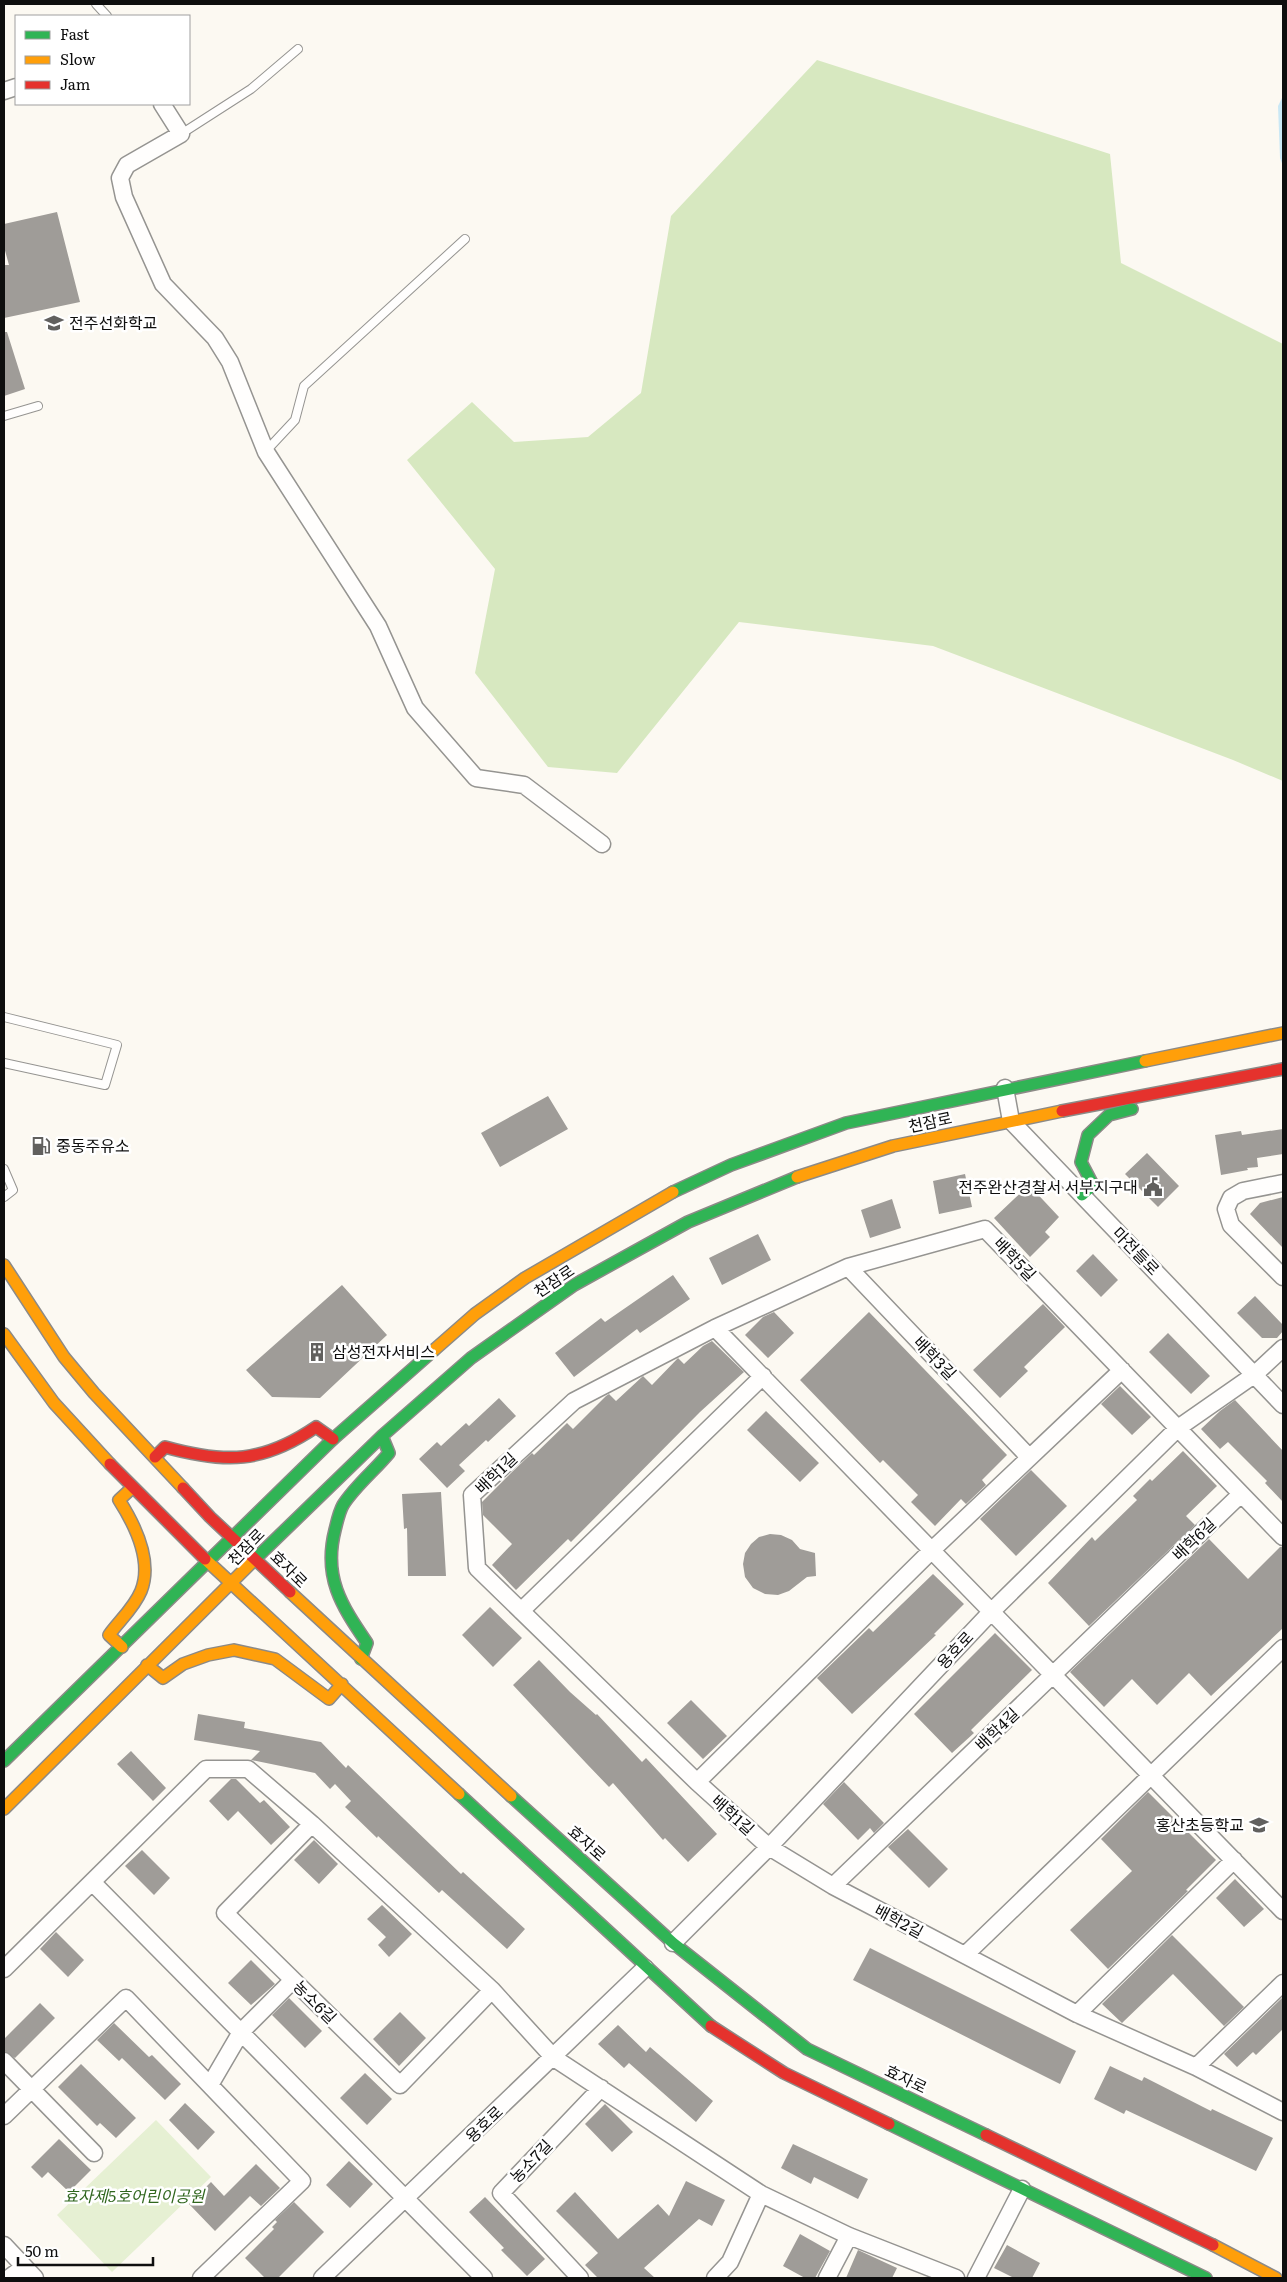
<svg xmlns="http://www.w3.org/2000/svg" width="1287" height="2282" font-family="Literata,'Noto Sans KR',serif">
<rect width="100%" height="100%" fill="#fcf9f2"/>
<path fill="#e6f0d3" d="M156,2120L211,2177L112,2272L57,2215Z"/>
<path fill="#d7e8c0" d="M817,60L1110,154L1121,263L1283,344V781L1233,760L933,646L739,622L617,773L548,767L475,673L495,569L407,460L472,402L514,442L588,437L641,393L671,216Z"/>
<path fill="#cae8f5" d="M1283,96V166L1280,158L1278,106Z"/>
<path fill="#9f9c98" d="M57,212L80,302L4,318V265H9L4,247V224Z
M4,332H7L25,389L4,396Z
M548,1096L568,1129L500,1167L481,1133Z
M1283,1129V1154L1257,1158L1258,1167L1247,1168L1248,1170L1221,1175L1215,1135L1241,1131L1242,1135Z
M1147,1153L1179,1186L1158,1207L1125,1174Z
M965,1174L972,1207L939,1214L933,1181Z
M1029,1185L1059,1217L1045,1232L1050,1237L1030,1257L994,1218Z
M1283,1197V1248L1250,1214L1260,1203Z
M892,1199L901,1228L870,1238L861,1210Z
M758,1234L771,1260L722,1285L709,1258Z
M1093,1254L1118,1280L1101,1297L1076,1271Z
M673,1275L690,1299L640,1333L637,1329L574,1377L555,1353L601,1318L605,1322Z
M342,1285L387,1335L320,1398L272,1397L246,1370Z
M1255,1296L1283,1325V1331L1277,1338H1262L1237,1313Z
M1043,1304L1065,1327L1024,1367L1028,1371L1000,1398L973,1370Z
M774,1312L794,1333L768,1358L745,1335L763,1317Z
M869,1312L1007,1455L982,1480L986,1485L966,1504L961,1499L935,1526L911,1502L918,1495L883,1460L880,1463L800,1380Z
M1168,1333L1210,1376L1191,1394L1149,1352Z
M712,1341L744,1372L700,1412L571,1542L568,1539L516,1590L492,1565L512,1544L483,1515L482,1502L512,1472L532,1453L534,1455L567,1423L573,1429L606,1396L609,1394L616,1401L643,1376L652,1385L678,1358L684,1364L703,1346Z
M1120,1386L1151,1417L1132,1435L1101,1404Z
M499,1398L516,1416L488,1442L486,1440L459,1465L465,1471L447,1488L419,1459L437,1442L441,1446L466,1423L469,1426Z
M1235,1400L1283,1451V1502L1265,1483L1267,1481L1228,1442L1220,1449L1201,1429L1220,1411Z
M766,1411L819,1463L800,1482L747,1430Z
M1183,1451L1217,1486L1186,1516L1195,1525L1089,1626L1048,1583L1092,1537L1095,1541L1137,1500L1133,1496L1150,1479L1152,1481Z
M1031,1470L1067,1506L1016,1556L980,1519Z
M441,1492L446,1576H408L407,1528L404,1529L402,1494Z
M770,1534L781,1535L792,1540L800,1549L815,1553L816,1576L807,1577L789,1591L778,1595L765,1594L753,1588L745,1577L743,1564L745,1553L751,1544L759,1537Z
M1209,1539L1248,1579L1280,1547H1283V1628L1211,1696L1189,1673L1157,1705L1132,1679L1104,1707L1070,1672Z
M933,1574L964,1604L934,1634L936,1635L852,1714L817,1678L869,1628L873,1632Z
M490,1607L522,1638L493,1667L462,1635Z
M995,1633L1032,1670L971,1730L974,1733L952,1753L914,1714Z
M539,1660L570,1692L596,1715L597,1714L642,1762L646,1758L717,1834L688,1862L665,1838L663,1840L613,1783L609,1787L586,1763L513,1685Z
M691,1700L727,1736L703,1759L667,1723Z
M198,1714L245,1722L244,1728L321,1742L346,1768L348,1765L461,1874L463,1872L525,1929L507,1949L442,1890L439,1893L378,1836L377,1838L345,1807L351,1801L335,1784L330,1789L315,1773L251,1760L260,1751L194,1740Z
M131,1751L166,1788L153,1801L117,1764Z
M231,1779H236L260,1803L264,1800L290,1827L271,1845L238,1811L228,1821L209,1801Z
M844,1782L884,1823L874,1833L870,1828L858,1840L823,1804Z
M1148,1792L1216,1860L1186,1890L1188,1891L1108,1969L1070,1930L1132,1871L1101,1839Z
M908,1829L948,1869L929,1888L888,1847Z
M314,1840L338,1864L319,1884L294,1860Z
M142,1850L170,1878L154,1895L125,1866Z
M1235,1879L1264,1909L1244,1927L1216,1898Z
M382,1905L412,1934L389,1957L378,1945L386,1937L367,1919Z
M56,1932L84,1960L68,1977L40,1949Z
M1172,1935L1244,2007L1224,2026L1173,1974L1122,2023L1102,2004Z
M870,1948L1076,2051L1060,2084L853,1980Z
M251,1960L275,1984L251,2005L228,1983Z
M1283,1997V2029L1256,2055L1253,2052L1237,2067L1224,2054Z
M289,1998L322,2031L305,2048L272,2015Z
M40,2003L55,2018L15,2058L4,2051V2039Z
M400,2012L426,2038L399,2066L373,2039Z
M114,2023L149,2057L152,2055L181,2084L165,2100L122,2058L119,2061L97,2040Z
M618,2025L646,2052L650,2047L713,2101L696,2122L629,2063L624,2068L598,2044Z
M81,2064L136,2118L116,2138L100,2123L97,2126L58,2087Z
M1110,2066L1142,2081L1144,2077L1211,2111L1212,2109L1273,2138L1256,2171L1126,2110L1124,2114L1094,2099Z
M365,2073L392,2099L367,2125L340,2098Z
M185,2103L215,2132L198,2150L169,2120Z
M605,2104L633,2132L612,2152L585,2124Z
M59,2139L91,2170L69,2192L48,2172L42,2178L31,2167Z
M793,2144L868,2179L858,2199L814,2177L811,2184L781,2168Z
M349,2161L373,2184L350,2208L326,2185Z
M256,2164L280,2188L261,2206L250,2196L215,2231L189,2204L211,2182L224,2196Z
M686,2181L725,2200L712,2226L699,2219L644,2268L655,2278H598L585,2265L598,2253L556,2211L575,2192L618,2239L658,2204L669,2216Z
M485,2197L545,2259L527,2276L501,2250L504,2248L469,2212Z
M294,2202L324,2232L278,2278H265L245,2258L274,2229L272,2227L277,2222L275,2220Z
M800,2234L830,2251L815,2278H805L783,2266Z
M1007,2245L1040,2263L1032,2278H1014L994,2268Z
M858,2250L897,2268L892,2278H846Z"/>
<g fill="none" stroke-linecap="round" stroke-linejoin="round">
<g stroke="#959491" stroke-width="10">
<path id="lane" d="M96,4L107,16
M181,134L251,89L298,49
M4,416L38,406
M266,451L295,420L304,386L465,239
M4,1017L117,1045L105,1085L4,1063
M4,1169L13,1190L4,1197"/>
</g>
<g stroke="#959491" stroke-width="19">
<path id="street" d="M4,91L16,87
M162,104L181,134L127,165L120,178L124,197L163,284L215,338L230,362L266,452L378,626L415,708L476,778L524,785L602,844
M1005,1088L1011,1121L1283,1405
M1283,1183L1243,1191L1231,1198L1226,1209L1231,1225L1283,1277
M848,1267L1029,1457
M715,1328L1283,1911
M1283,1537L985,1229L848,1267L715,1328L574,1401L472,1495L477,1568L697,1782L769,1847L833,1886L1077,2014L1196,2067L1283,2112
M521,1611L763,1376
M697,1782L932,1550L1122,1370
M312,1824L225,1913L400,2085L492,1990
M92,1882L484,2278
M833,1886L1241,1494
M673,1943L769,1847L991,1612L1178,1428L1254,1375L1283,1348
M965,1955L1283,1648
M4,1969L206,1769H248L312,1824L492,1990L554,2058L761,2194L849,2236L956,2278
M1077,2014L1234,1860
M4,2061L94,2153
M1196,2067L1283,1983
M210,2085L241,2032L293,1980
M4,2116L126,1998L302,2181L201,2278
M4,2245L35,2278
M9,2278L24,2267
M322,2278L645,1968
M580,2278L501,2193L601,2088
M715,2278L730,2262L761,2194
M827,2278L849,2236
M976,2278L1022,2189"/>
</g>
<g stroke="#8c8a87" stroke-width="14">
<path id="fast" d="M673,1192L731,1165L846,1123L1145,1061
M1082,1195L1093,1185L1081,1162L1088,1135L1109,1115L1132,1109
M251,1563L382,1436L471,1358L574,1285L688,1222L797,1177
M361,1659L367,1643C341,1605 323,1577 335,1530C337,1522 339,1512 343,1505C355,1486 375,1470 389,1453L382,1436
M4,1761L333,1439L434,1350
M459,1794L711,2026
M511,1796L673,1943L807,2049L986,2135
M889,2124L1206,2278"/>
</g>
<g stroke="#8c8a87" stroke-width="14">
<path id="slow" d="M1145,1061L1283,1033
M797,1177L893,1146L1062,1111
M4,1265L64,1357L94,1393L183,1488
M4,1334L54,1403L110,1464
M434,1350L475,1314L525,1278L673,1192
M205,1559L459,1794
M290,1592L511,1796
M122,1647L109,1635C119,1621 134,1608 141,1591C153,1561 135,1525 119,1500L132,1488
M147,1665L163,1678L183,1664L208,1655L234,1650L275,1659L329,1699L342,1684
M4,1809L251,1563
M1213,2245L1276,2278"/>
</g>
<g stroke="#8c8a87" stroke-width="14">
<path id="jam" d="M1062,1111L1283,1069
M155,1457L165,1447C226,1464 263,1463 316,1427L333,1439
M110,1464L205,1559
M183,1488L210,1517L290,1592
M711,2026L784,2073L889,2124
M986,2135L1213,2245"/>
</g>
<use href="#lane" stroke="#fffefd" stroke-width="8"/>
<use href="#street" stroke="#fffefd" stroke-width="16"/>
<use href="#fast" stroke="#30b455" stroke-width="11"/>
<use href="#slow" stroke="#ff9f0a" stroke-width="11"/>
<use href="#jam" stroke="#e5322d" stroke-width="11"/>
</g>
<defs>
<g id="school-bare" transform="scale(1.5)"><path d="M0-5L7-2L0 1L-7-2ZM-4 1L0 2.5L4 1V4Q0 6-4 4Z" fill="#61605e" stroke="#fff" stroke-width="2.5" paint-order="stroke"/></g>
<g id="fuel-bare" transform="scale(1.5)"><path d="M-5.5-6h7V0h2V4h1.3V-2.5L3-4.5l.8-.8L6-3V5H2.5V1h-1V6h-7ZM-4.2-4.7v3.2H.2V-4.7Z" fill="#61605e" stroke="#fff" stroke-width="2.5" paint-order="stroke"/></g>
<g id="civic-bare" transform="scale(1.5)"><path d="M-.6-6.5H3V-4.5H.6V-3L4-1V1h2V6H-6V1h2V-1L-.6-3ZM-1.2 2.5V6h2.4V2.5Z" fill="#61605e" stroke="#fff" stroke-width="2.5" paint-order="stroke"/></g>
<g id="building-bare" transform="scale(1.5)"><path d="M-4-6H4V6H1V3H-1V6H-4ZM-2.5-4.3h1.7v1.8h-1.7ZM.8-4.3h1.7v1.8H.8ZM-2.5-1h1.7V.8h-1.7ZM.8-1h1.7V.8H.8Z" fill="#61605e" stroke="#fff" stroke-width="2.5" paint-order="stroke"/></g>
</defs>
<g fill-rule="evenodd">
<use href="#school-bare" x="54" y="323"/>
<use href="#fuel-bare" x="41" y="1146"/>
<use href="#civic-bare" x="1153" y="1187"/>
<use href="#building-bare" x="317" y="1352"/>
<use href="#school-bare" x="1259" y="1825"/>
</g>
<g text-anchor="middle" stroke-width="5" stroke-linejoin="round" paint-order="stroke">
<g font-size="16" fill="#0e0e0e" stroke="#fff" text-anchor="start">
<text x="69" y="329">전주선화학교</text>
<text x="56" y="1152">중동주유소</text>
<text x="1138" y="1193" text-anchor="end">전주완산경찰서 서부지구대</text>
<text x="332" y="1358">삼성전자서비스</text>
<text x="1244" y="1831" text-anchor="end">홍산초등학교</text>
</g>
<g font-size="16" fill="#0e0e0e" stroke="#fff">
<text transform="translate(930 1122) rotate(-12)" y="6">천잠로</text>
<text transform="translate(1136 1251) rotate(46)" y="6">마전들로</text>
<text transform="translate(1015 1259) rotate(46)" y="6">배학5길</text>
<text transform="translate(554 1281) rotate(-34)" y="6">천잠로</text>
<text transform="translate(935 1358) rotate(46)" y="6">배학3길</text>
<text transform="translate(496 1473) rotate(-44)" y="6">배학1길</text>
<text transform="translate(1194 1539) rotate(-44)" y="6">배학6길</text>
<text transform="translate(246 1547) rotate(-46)" y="6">천잠로</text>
<text transform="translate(289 1569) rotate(45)" y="6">효자로</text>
<text transform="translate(955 1650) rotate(-47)" y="6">용호로</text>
<text transform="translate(997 1729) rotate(-44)" y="6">배학4길</text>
<text transform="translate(733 1815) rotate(42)" y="6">배학1길</text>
<text transform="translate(587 1843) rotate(42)" y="6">효자로</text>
<text transform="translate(899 1921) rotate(28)" y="6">배학2길</text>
<text transform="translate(315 2002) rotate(45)" y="6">농소6길</text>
<text transform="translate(906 2079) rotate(26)" y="6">효자로</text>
<text transform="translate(484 2124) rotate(-44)" y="6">용호로</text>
<text transform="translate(531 2161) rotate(-46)" y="6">농소7길</text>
</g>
<g font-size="16" font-style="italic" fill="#30661e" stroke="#fff">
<text x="134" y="2202">효자제5호어린이공원</text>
</g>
</g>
<rect width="1287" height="2282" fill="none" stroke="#0e0e0e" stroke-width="10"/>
<rect x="15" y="15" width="175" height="90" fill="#ffffff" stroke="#9f9f9f"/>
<rect x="25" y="31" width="25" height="8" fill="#30b455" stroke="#9f9f9f"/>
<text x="60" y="40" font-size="15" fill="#0e0e0e">Fast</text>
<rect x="25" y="56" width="25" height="8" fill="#ff9f0a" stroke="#9f9f9f"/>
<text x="60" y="65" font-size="15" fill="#0e0e0e">Slow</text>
<rect x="25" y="81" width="25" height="8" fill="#e5322d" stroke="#9f9f9f"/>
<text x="60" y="90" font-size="15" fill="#0e0e0e">Jam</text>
<path d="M18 2257v8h135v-8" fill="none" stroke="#0e0e0e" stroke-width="2.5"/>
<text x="25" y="2257" font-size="15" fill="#0e0e0e" stroke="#ffffff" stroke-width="4" paint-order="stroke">50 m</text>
</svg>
